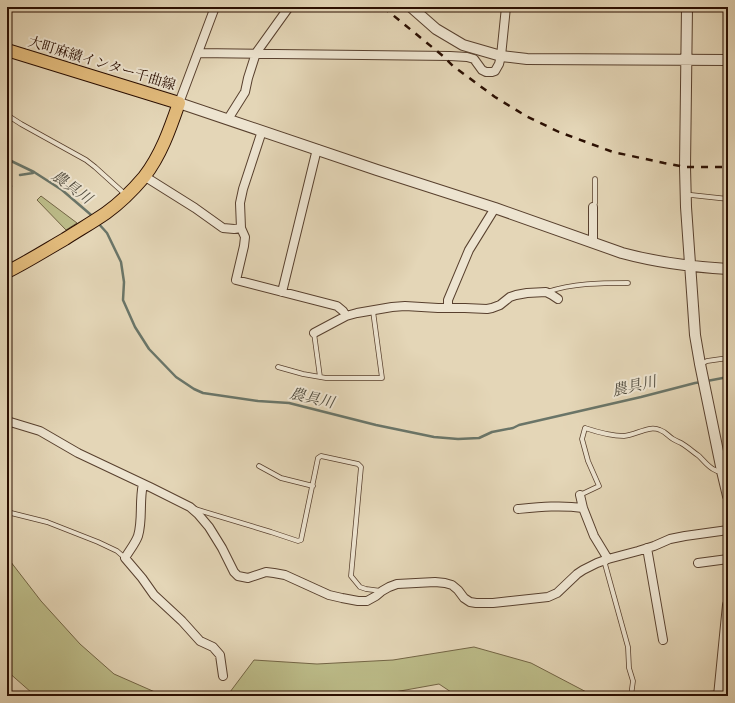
<svg xmlns="http://www.w3.org/2000/svg" width="735" height="703" font-family="Vollkorn,'Noto Serif JP',serif">
<rect width="100%" height="100%" fill="#e4d6b7"/>
<filter id="stains"><feTurbulence type="fractalNoise" baseFrequency=".005" numOctaves="4"/><feColorMatrix values="0 0 0 0 .2 0 0 0 0 .09 0 0 0 0 .02 0 0 0 .5 -.17"/></filter>
<radialGradient id="worn" r=".72"><stop offset=".6" stop-color="#630" stop-opacity="0"/><stop offset="1" stop-color="#630" stop-opacity=".3"/></radialGradient>
<path fill="#bcbc89" stroke="#736545" d="M41,196L77,223L66,230L37,200Z
M7,557L41,601L80,644L114,674L164,696H39L32,693L7,671Z
M474,647L531,663L594,696H457L439,684L389,693L381,696H227L254,660L317,664L393,660Z"/>
<g fill="none" stroke-linecap="round" stroke-linejoin="round">
<path stroke="#6a7568" stroke-width="2.5" d="M7,159L34,172L62,190L90,214L94,218
M20,175L33,173
M7,187L11,186
M98,223L107,233L121,262L124,282L123,300L135,327L149,349L176,377L194,389L203,393L258,401L289,403L376,425L434,437L458,439L479,438L492,432L513,428L519,425L641,397L695,383L702,382
M707,381L728,377"/>
<g stroke="#58402e" stroke-width="5.5">
<path id="service" d="M7,115L21,124L86,160L95,167L126,195
M687,196L691,195L728,199
M593,207L595,203V179
M547,292C573,283 601,283 628,283
M314,333L320,377
M701,364L707,361L728,358
M278,367L303,374L326,378H382L373,311
M259,466L281,478L313,486
M580,495L599,486L588,461L582,439L585,428C597,432 611,436 624,436C637,435 648,425 660,430C666,432 668,436 673,439C676,441 679,442 681,443C688,447 693,452 699,456C704,461 709,468 715,470C718,472 719,471 721,471
M195,509L271,532L298,541L301,540L318,458L321,456L358,464L361,467L351,576L360,587L366,589L381,591
M7,512L47,522L98,542L117,551L125,558
M607,561L605,564L628,647L629,668L633,681L631,696
M702,696L706,694L719,693"/>
</g>
<g stroke="#58402e" stroke-width="10">
<path id="minor" d="M198,53L450,56L467,57L474,59L482,70L486,72H492L495,71L499,64L501,56L506,7
M179,103L215,7
M228,119L245,92L248,78L256,53L289,7
M262,131L243,189L240,203L241,228L245,237L244,246L236,280L337,306L343,311L346,316
M144,176L195,208L223,228L234,229L241,228
M593,243V207
M282,292L317,149
M448,308V300L469,250L495,208
M314,333L346,316L357,313L392,307L405,306L438,308H465L487,309L492,308L500,305L510,297L516,295L527,293L546,292L552,295L558,299
M7,421L40,431L78,453L150,487L190,507L198,514L209,527L222,548L234,572L238,576L248,578L266,572L274,573L285,575L329,595L342,598L358,601H367L376,596L382,591L389,587L397,584L435,582L445,583L452,585L458,590L464,598L470,602L476,603H493L548,597L557,593L577,574L583,570L597,563L608,559L638,551L654,546L670,539L685,536L728,530
M143,484C139,501 143,520 138,536C135,544 129,551 125,558L142,578L154,595L182,621L200,641L213,647L220,655L223,676
M580,495L583,508L594,536L608,559
M518,509C540,507 561,505 583,508
M647,548L663,640
M698,563L728,559"/>
</g>
<g stroke="#58402e" stroke-width="12">
<path id="tertiary" d="M411,7L436,29L463,45L501,56L527,59L728,60
M687,7L685,167L686,207L693,306L695,335L700,364L722,471L728,496
M179,103L377,170L495,208L622,253C655,262 693,267 728,269
M719,696L728,605"/>
</g>
<g stroke="#2a0e01" stroke-width="14">
<path id="primary" d="M7,50L179,103C170,129 161,155 144,177C133,190 120,203 106,213C93,222 79,230 65,239C46,250 27,262 7,272"/>
</g>
<use href="#service" stroke="#ede4d0" stroke-width="4"/>
<use href="#minor" stroke="#ede4d0" stroke-width="8"/>
<use href="#tertiary" stroke="#ede4d0" stroke-width="10"/>
<use href="#primary" stroke="#e2bb7c" stroke-width="12"/>
<path stroke="#2a0e01" stroke-width="2.5" stroke-dasharray="7 7" stroke-linecap="butt" d="M383,7L443,56L453,66L495,97L526,116L559,132L613,152L664,163L685,167H728"/>
</g>
<g text-anchor="middle" stroke-width="4" stroke-linejoin="round" paint-order="stroke">
<g font-size="14" fill="#2a0e01" stroke="#ede4d0">
<text transform="translate(102 63) rotate(17)" y="5">大町麻績インター千曲線</text>
</g>
<g font-size="15" font-style="italic" fill="#4f4a3d" stroke="#ede4d0">
<text transform="translate(72 187) rotate(36)" y="5">農具川</text>
<text transform="translate(634 386) rotate(-13)" y="5">農具川</text>
<text transform="translate(312 398) rotate(13)" y="5">農具川</text>
</g>
</g>
<rect width="735" height="703" fill="none" stroke="#e4d6b7" stroke-width="24"/>
<rect x="8" y="8" width="719" height="687" fill="none" stroke="#2a0e01" stroke-width="2"/>
<rect x="12" y="12" width="711" height="679" fill="none" stroke="#2a0e01"/>
<rect width="100%" height="100%" filter="url(#stains)"/>
<rect width="100%" height="100%" fill="url(#worn)"/>
</svg>
